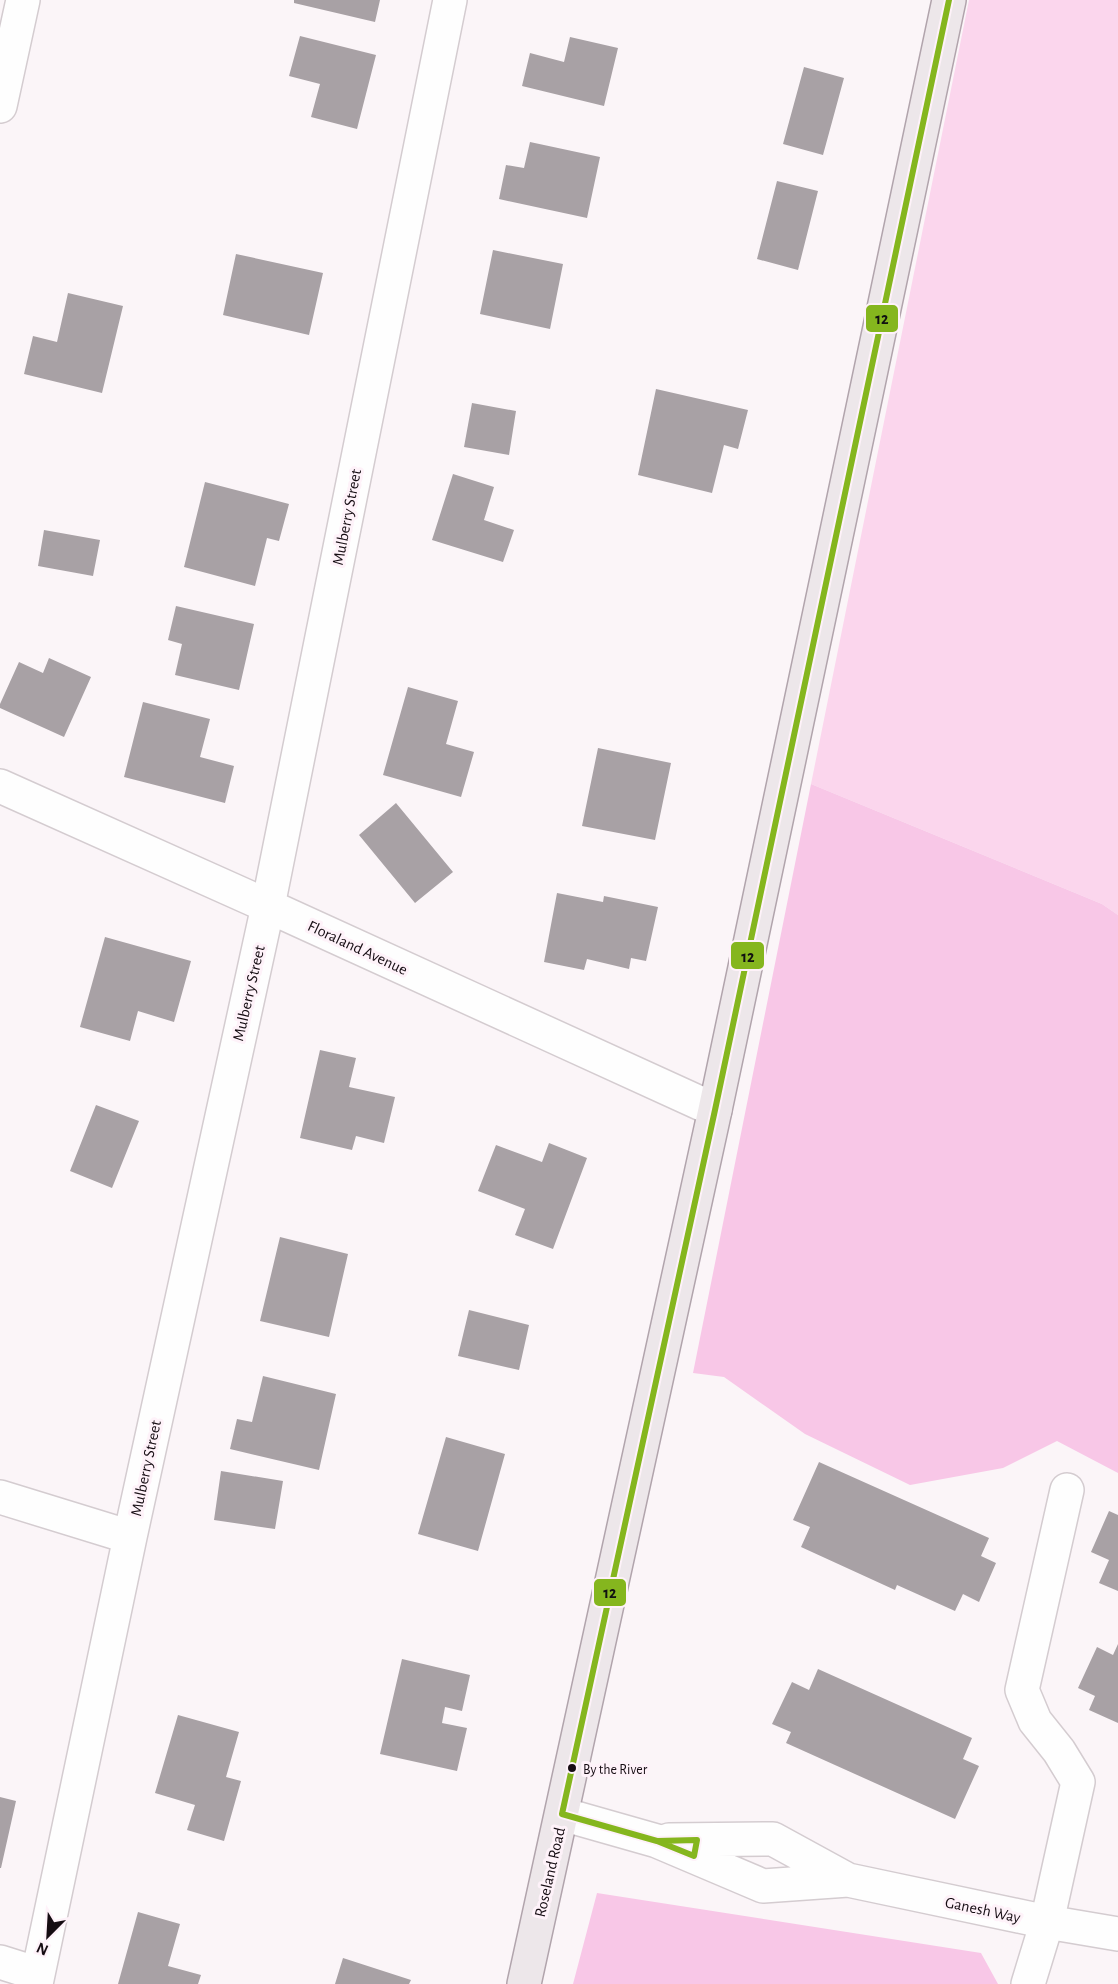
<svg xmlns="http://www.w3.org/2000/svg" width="1118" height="1984" font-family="'Alegreya Sans',sans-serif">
<rect width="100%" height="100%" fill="#fbf5f8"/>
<path fill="#fbd6ed" d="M969,0H1118V915L1102,904L811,784Z"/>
<path fill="#f8c7e7" d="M811,784L1102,904L1118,915V1473L1057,1441L1003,1468L910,1485L805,1434L724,1377L693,1373Z
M597,1893L981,1953L998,1984H573Z"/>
<path fill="#a8a1a5" d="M294,0H380L375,22L294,3Z
M300,36L376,55L357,129L311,117L320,84L289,76Z
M570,37L618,48L604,106L522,86L530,53L564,62Z
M804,67L844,78L823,155L783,144Z
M530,142L600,157L587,218L499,199L506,165L524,168Z
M777,181L818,191L798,270L757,259Z
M493,250L563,264L550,329L480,314Z
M236,254L323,273L309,335L223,315Z
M68,293L123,306L102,393L24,374L33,336L57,342Z
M656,389L748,410L738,449L724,445L712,493L638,475Z
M472,403L516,411L509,455L464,447Z
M453,474L494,487L484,520L514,530L503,562L432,540Z
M205,482L289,504L279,541L267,538L255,586L184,567Z
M44,530L100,540L93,576L38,566Z
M176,606L254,624L239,690L175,675L182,644L168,640Z
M49,658L91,677L64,737L0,708V704L19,662L43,673Z
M408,687L458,701L446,744L474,752L461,797L383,775Z
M143,702L210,719L200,757L234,766L225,803L124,777Z
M598,748L671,763L655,840L582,826Z
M396,803L453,872L415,903L359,835Z
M557,893L603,902L604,896L658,907L646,961L631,958L629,969L587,959L584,970L544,962Z
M105,937L191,961L174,1022L138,1011L130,1041L80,1027Z
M320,1050L356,1058L349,1087L395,1097L384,1143L356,1136L352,1150L300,1138Z
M96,1105L139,1121L112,1188L70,1171Z
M549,1143L587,1158L553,1249L515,1235L525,1209L478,1191L496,1145L542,1162Z
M280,1237L348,1254L329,1337L260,1321Z
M469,1310L529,1325L519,1370L458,1356Z
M263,1376L336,1394L319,1470L230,1449L237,1419L252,1422Z
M446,1437L505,1454L478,1551L418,1534Z
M819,1462L989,1538L981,1556L996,1563L979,1602L963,1594L955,1611L897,1585L895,1590L801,1547L810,1527L793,1520Z
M221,1471L283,1481L275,1529L214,1520Z
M1109,1511L1118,1515V1591L1099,1583L1109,1560L1091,1552Z
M1118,1644V1723L1089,1710L1095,1696L1078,1688L1097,1647L1113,1655Z
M402,1659L470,1675L462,1711L445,1707L442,1723L467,1728L457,1771L380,1754Z
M818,1669L972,1738L963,1759L979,1766L955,1819L786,1743L791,1732L772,1724L792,1682L809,1690Z
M178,1715L239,1732L226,1777L241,1781L224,1841L187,1830L195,1805L155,1793Z
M0,1797L16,1801L1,1868H0Z
M138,1912L180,1924L168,1966L201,1975L198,1984H118Z
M343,1958L411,1980L409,1984H335Z"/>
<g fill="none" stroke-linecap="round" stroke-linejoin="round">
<g stroke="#d4ccd0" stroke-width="36">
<path id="minor" d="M0,106L23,0
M0,786L268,906L715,1110
M0,1497L130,1537
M562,1814L657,1841L763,1886L848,1880L1047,1922L1118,1934
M669,1840L773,1839L848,1880
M0,1962L38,1974
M36,1984L130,1537L268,906L450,0
M1028,1984L1047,1922L1078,1782L1059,1751L1035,1721L1022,1690L1067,1490"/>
</g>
<g stroke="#b1a4ac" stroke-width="36">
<path id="major" d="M524,1984L715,1110L949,0"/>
</g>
<use href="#minor" stroke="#fefefe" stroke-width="33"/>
<use href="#major" stroke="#ede7ea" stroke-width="33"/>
<g stroke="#fef2f9" stroke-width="10">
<path id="bus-1" d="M697,1840L694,1856L657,1841Z
M657,1841L562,1814L715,1110L949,0"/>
</g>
<use href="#bus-1" stroke="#85b61e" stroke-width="6"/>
</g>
<circle fill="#150c12" stroke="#fef2f9" stroke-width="2" cx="572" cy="1768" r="5"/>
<g text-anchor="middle" stroke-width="6" stroke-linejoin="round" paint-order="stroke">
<g font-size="14" fill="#150c12" stroke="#fef2f9" text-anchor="start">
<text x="583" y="1774">By the River</text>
</g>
<g font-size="16" fill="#150c12" stroke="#fef2f9">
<text transform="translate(346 517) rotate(-79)" y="6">Mulberry Street</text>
<text transform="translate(358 947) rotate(25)" y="6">Floraland Avenue</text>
<text transform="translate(248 993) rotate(-77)" y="6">Mulberry Street</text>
<text transform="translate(145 1468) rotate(-78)" y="6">Mulberry Street</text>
<text transform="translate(549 1872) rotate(-77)" y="6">Roseland Road</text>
<text transform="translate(983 1909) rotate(12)" y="6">Ganesh Way</text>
</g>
</g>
<g stroke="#fef2f9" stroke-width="2">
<rect x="865" y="304" width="34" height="29" rx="6" fill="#85b61e"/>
<rect x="730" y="941" width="35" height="29" rx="6" fill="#85b61e"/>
<rect x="593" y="1578" width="34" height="29" rx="6" fill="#85b61e"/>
</g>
<g font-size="16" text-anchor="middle" font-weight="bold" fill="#111">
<text x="882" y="324">12</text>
<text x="748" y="962">12</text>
<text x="610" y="1598">12</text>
</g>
<g transform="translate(48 1936) rotate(204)" stroke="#fef2f9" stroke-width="4.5" paint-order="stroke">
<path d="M0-4.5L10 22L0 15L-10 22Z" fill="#150c12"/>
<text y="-9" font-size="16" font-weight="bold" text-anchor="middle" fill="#150c12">N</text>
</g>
</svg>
